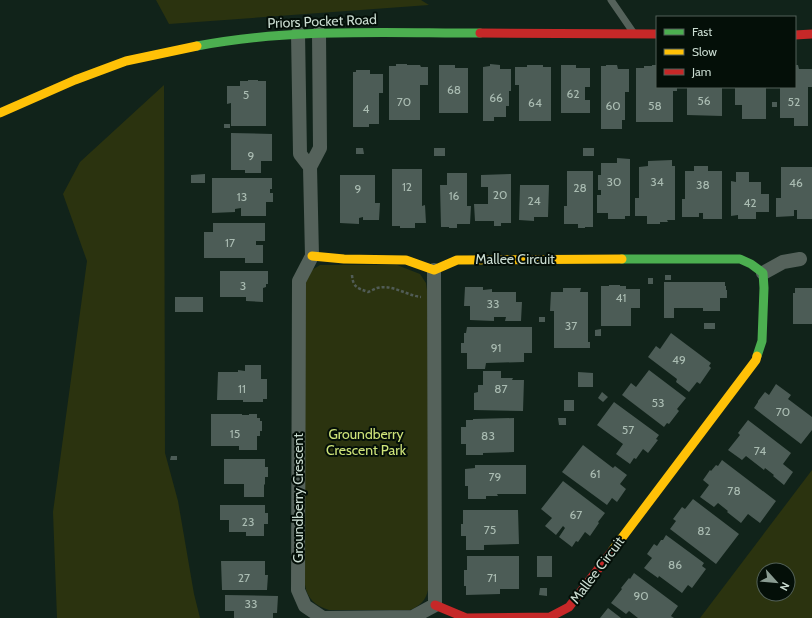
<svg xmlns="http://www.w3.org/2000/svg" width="812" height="618" font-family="Cabin,sans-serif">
<rect width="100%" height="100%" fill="#11231a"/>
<path fill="#2b330f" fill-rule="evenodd" d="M156,0H421L429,5L169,24Z
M164,85L165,453L178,501L194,594L200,618H57L53,512L87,261L63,194L80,162Z
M320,265H397L420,274L426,283L428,298V590C426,600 420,606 410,610H329C315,606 307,598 305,585V283L312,270Z
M812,470V618H700ZM764,570H788V594H764Z"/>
<path fill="#4c5c56" d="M396,64H407V65H420L421,67H428V85H420V120H389V66H396Z
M490,64L500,65V69H511V91H509V106H506V117H494V121H483V67L490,66Z
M439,65H455V68H468V113H439Z
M527,65H543V67H551V121H519V85H515V67H527Z
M561,65H576V68H590V87H585V100H590V113H561Z
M606,65H617L618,69H629V92H625V120H622V129H601V66H606Z
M652,65H657V87H677V91H673V122H636V68H644V66H652Z
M795,65H798L799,69H812V87H808V126H794V118H780V87H795Z
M356,70H370V74H383V93H379V124H369V127H353V72H356Z
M248,80H258V81H266V126H231V103L227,104V86H240V81H248Z
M687,87H722V116L687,115Z
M735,87H766V119H742V105H735Z
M772,102H777V107H772Z
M224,124H230V128H224Z
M231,133L272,134V161H261V173H245V170H231Z
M356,148H363L364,154H356Z
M434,148H445V156H434Z
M583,148H594V156H583Z
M617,158L630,159V216H625V219H608V213H597V195H601V190H598V175H601V163H617Z
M672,160V166H675V220H667L668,222H660V224H647V216H635V198H639V167L648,166V161Z
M694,166H708V171H722V219H703V213H699V217H682V199H685V171H694Z
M781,167H812V219H797V210H794V216L776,217V198H781Z
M392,169H422V206L425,205L426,223H415V228H400V226H392Z
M567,171H593V227H585V228H578V224H564V206H567Z
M736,172H749V182H761V194H769V212H756V219H738V215L731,216V181L736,182Z
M447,173H467V206H471L470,224H457V228H449V227H441L440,185H447Z
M205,174V183H191V175Z
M511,174V223H501V226H494V221H475L474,204H488V187H481V175Z
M340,175H375V203H380L379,220H363V217L359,218V224L340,223Z
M212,178H272V189H270V193H273V202H266V216H241V208L235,209V212L212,213Z
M520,185H549L548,217H534V221L519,220Z
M213,223H265V241H256V245H263V263H245V258H204V232H213Z
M220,271H268V284H266V287L263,288V302L246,301V297H220Z
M665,275H671V280H665Z
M648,278H653V284H648Z
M664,282H725V286H726V290H727V298H720V311H703V308H674V318H664Z
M609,285H620V286H626V289H640V308H631V326H601V286H609Z
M465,287H483V290L492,289V292H516V302H522L521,321H505L506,317H494V321L470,320V306H464Z
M563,288H581L580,292H588V342H590V348H554V311H550L551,292H563Z
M795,288H812V324H793V293H795Z
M175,297H203V312H175Z
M539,317H545V322H539Z
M704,323H715V329H704Z
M467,327H532V353H524V362L486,363L485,369H467V353H461V343H464V333H466Z
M601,329V336H595V330Z
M671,333L711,363L709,366L711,368L700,384L697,382L689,392L676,382L677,379L648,357L656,346L660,349Z
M245,365H261V379H267V399H263V402H243V400H217L218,372H238V370L245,371Z
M649,370L686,398L677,409L679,411L669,424L667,423L664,427L622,395L631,383L636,387Z
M483,371H501V378H513L512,380H524L523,411L474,410V393L478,392V385H483Z
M578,372L593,373V387H578Z
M776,384L791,395L788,399L812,417V430L801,444L754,408L758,402V401L765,392L769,395Z
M602,392L608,397L603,402L598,398Z
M564,400H574V411H564Z
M614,402L659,435L656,439L658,440L648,453L643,449L636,459L634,458L630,464L616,454L623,444L597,425Z
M211,414H242V415H249V414H257V418H260V421H262V431H260V436H257V450H239V446H211Z
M514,418V452L483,453V455H466V444H461V427H466V420H473V419Z
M558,418H566V425H559Z
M748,420L791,453L783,464L793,472L784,485L773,476L774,475L765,468L764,470L746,456L742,460L728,450L740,435L738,433Z
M583,445L613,468L615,466L627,475L620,484L626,489L617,502L612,498L607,505L562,472Z
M171,456H177V460H170Z
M224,459H265V467H268V477H265V485L264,484V497H244V484H224Z
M722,460L776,501L760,523L748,514L741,523L727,512L728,511L718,503L714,507L700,497L709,485L703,480L710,470L711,471L716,465L718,466Z
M475,465H526V494H497L498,496H486V499H468V486H465V469L475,468Z
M563,481L605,513L598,522L599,523L590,536L585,532L578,542L576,541L572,547L559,537L565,528L563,526L556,535L545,526L552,518L541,509Z
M693,499L739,534L716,564L670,529L676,521L673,519L682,507L685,509Z
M220,505H265V513H268V524H264V536H246V532H229V520H220Z
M463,510H518L519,544L484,545V550H466V536H461V524H463Z
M666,535L704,563L702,566L706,569L692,588L688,585L682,593L659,576L658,578L644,568L652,558L647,554L654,544L657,546L661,540H663Z
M467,556H519V589H500V594L466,595V586H464V570H467Z
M537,556H552V577H537Z
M221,561H265V575H268L267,590H222Z
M634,573L678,606L671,616L674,618H638L629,611L626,614L611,603L622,589L621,588L629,578L630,579Z
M540,588H547V596L539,595Z
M225,595L278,596L277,613H273V618H234V611H225Z
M608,608L621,618H600Z"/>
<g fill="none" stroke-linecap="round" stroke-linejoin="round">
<path stroke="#515c56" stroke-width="2.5" stroke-dasharray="3 2" stroke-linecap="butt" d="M352,275C353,288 358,288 368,292C371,291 374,289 377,288C393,284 405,295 421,297"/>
<path stroke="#55625b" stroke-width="7" d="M611,0L633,32"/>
<path stroke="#55625b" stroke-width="14" d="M298,33L300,154L310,167
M319,33L320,148L310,167L312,256L299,281L298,590L305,606L323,618L413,617L435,605L434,270
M763,273L783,262L800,259"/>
<path stroke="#4caf50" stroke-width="9" d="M197,46C291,28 385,33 480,33
M622,259H740L751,264L763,273L764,288L762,341L757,356"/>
<path stroke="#ffc107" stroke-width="9" d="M0,113L75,80L126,61L197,46
M312,256L344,259L406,260L434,270L457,260L622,259
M612,551L756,360L757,356"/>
<path stroke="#c62828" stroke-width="9" d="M480,33L657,34
M795,35L812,34
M435,605L466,618L550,617L569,607L612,551"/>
</g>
<g text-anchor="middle" stroke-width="4" stroke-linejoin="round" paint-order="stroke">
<g font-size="12" fill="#aabcb2">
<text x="454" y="94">68</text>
<text x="573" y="98">62</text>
<text x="246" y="99">5</text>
<text x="496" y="102">66</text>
<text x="704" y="105">56</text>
<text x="404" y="106">70</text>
<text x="794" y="106">52</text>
<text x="535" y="107">64</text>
<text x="613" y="110">60</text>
<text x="655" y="110">58</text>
<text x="366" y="113">4</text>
<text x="251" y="160">9</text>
<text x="614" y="186">30</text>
<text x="657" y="186">34</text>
<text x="796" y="187">46</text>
<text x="703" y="189">38</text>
<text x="407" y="191">12</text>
<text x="580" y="192">28</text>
<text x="358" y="193">9</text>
<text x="500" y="199">20</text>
<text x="454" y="200">16</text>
<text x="242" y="201">13</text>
<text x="534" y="205">24</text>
<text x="750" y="207">42</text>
<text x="230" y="247">17</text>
<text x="243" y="290">3</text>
<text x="621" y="302">41</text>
<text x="493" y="308">33</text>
<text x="571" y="330">37</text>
<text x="496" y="352">91</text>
<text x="679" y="364">49</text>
<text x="242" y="393">11</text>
<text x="501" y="393">87</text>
<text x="658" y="407">53</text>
<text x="783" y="416">70</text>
<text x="628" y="434">57</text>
<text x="235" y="438">15</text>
<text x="488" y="440">83</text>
<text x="760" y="455">74</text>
<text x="595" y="478">61</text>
<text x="495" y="481">79</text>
<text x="734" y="495">78</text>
<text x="576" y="519">67</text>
<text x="248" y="526">23</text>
<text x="490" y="534">75</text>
<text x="704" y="535">82</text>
<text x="675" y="569">86</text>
<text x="244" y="582">27</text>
<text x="492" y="582">71</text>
<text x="641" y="600">90</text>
<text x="251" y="608">33</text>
</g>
<g font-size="14" fill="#cadcd1" stroke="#040f08">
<text transform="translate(322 21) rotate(-2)" y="5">Priors Pocket Road</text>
<text x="515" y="264">Mallee Circuit</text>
<text transform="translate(298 498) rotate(-90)" y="5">Groundberry Crescent</text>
<text transform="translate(597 570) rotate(-53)" y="5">Mallee Circuit</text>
</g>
<g font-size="14" fill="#cee379" stroke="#040f08">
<text x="366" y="439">Groundberry<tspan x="366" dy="16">Crescent Park</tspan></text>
</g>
</g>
<rect x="656" y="16" width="140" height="72" fill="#040f08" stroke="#536158"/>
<rect x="664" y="29" width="20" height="6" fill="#4caf50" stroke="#536158"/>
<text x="692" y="36" font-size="12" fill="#cadcd1">Fast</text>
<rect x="664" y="49" width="20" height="6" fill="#ffc107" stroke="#536158"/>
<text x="692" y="56" font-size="12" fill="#cadcd1">Slow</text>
<rect x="664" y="69" width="20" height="6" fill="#c62828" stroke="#536158"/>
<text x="692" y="76" font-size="12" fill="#cadcd1">Jam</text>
<g transform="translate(776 582) rotate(117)"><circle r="19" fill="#040f08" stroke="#536158"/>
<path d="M0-3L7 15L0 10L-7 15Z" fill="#899b91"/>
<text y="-6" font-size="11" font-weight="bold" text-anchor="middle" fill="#cadcd1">N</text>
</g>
</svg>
